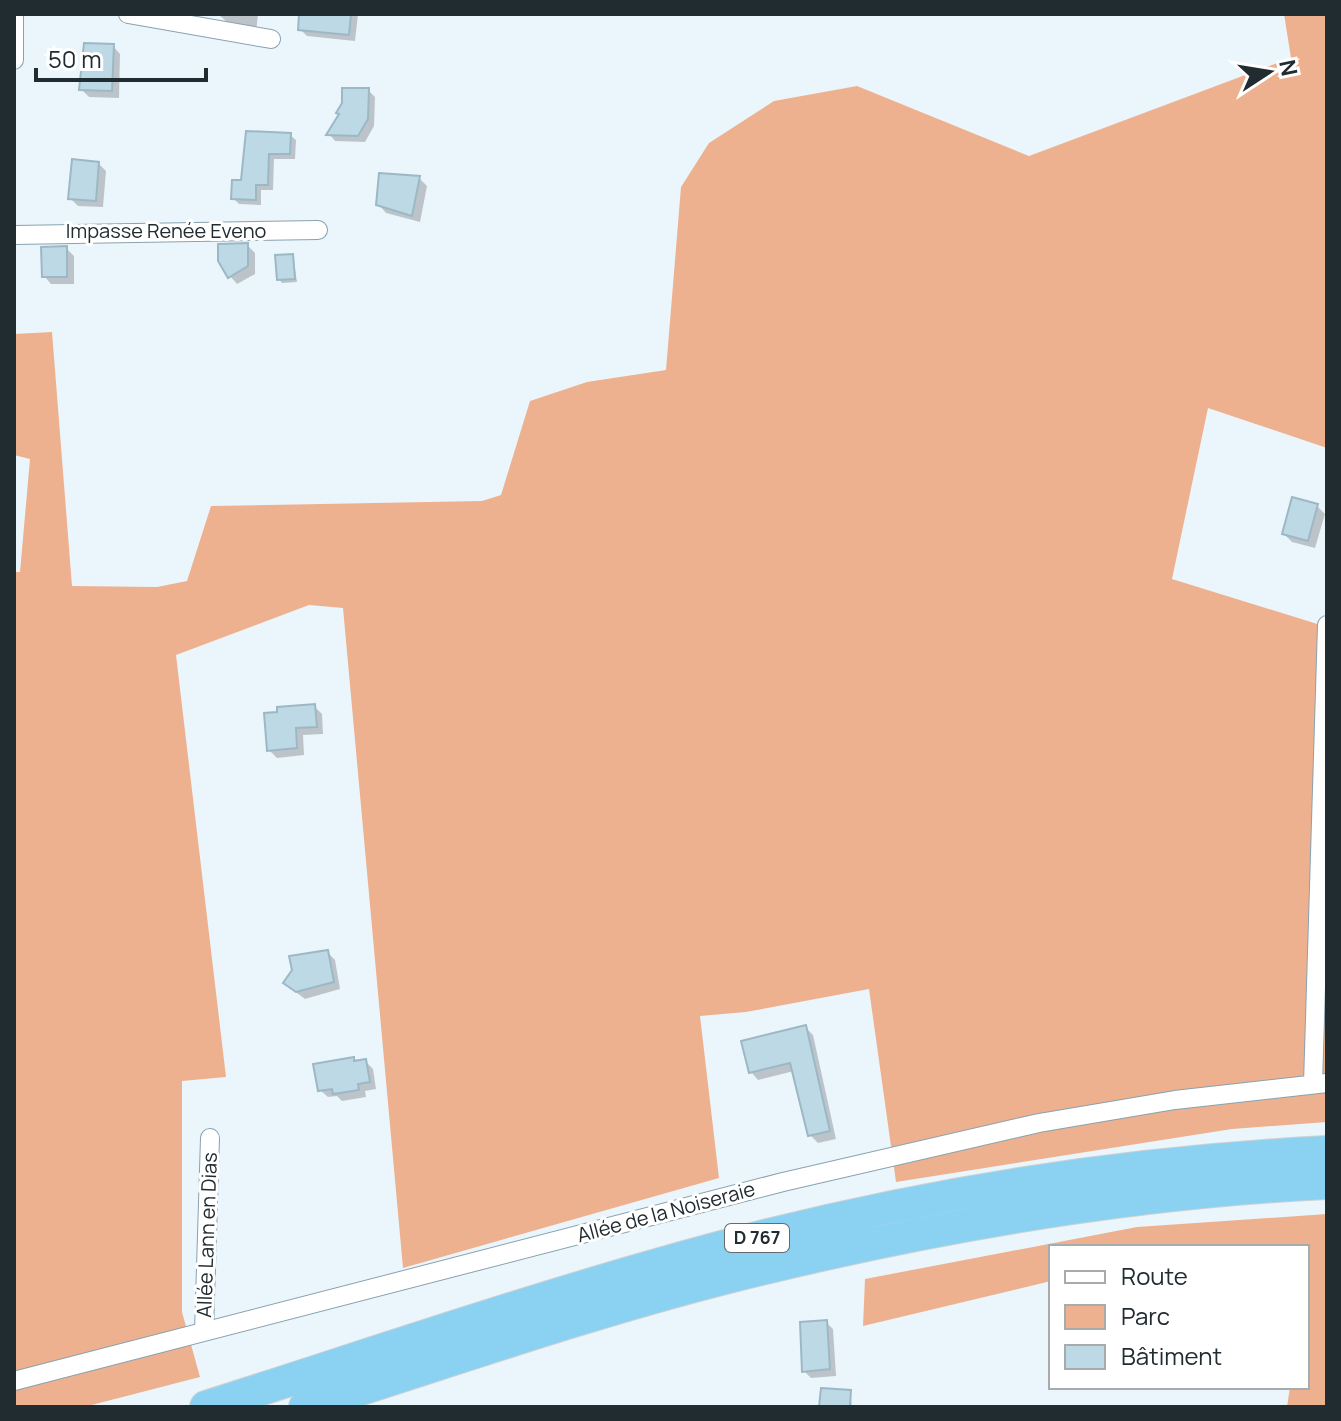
<svg xmlns="http://www.w3.org/2000/svg" width="1341" height="1421" font-family="Manrope,sans-serif">
<rect width="100%" height="100%" fill="#ebf6fc"/>
<path fill="#eeb18f" d="M1284,14H1327V448L1208,408L1172,579L1327,627V1122L1232,1129L896,1182L869,989L746,1012L700,1016L719,1178L403,1268L343,608L309,605L176,655L226,1077L182,1081V1312L200,1377L84,1407H14V572H20L30,459L14,455V334L52,332L72,586L157,587L187,581L211,506L482,501L501,495L530,401L587,382L666,370L681,187L709,143L774,101L857,86L1029,156L1291,58Z
M1327,1214V1407H1287L1290,1387H1307V1247H1051V1281L863,1326L865,1279L1137,1227Z"/>
<path fill="#0003" d="M218,14H258L256,33L236,30Z
M301,14H358L355,41L307,36L300,29Z
M113,46L120,54L119,98L89,97L81,89Z
M368,90L375,97L374,126L365,142L335,141L329,134Z
M248,134L290,135L296,140L295,159H274L273,190H261V205L239,204L233,198L243,182Z
M98,163L106,171L103,207L78,206L70,198Z
M419,178L427,186L420,222L386,213L379,205Z
M247,245L255,253V274L237,284L230,276Z
M66,248L74,256V284H51L44,276Z
M293,256L297,282L282,283L279,279Z
M1317,506L1325,514L1315,548L1292,542L1284,534Z
M314,706L322,714L323,734L303,735L304,755L277,758L269,750Z
M327,952L335,960L340,989L305,999L293,990Z
M805,1027L813,1035L836,1139L818,1143L810,1135L794,1071L758,1080L751,1072Z
M353,1059L365,1061L373,1069L376,1089L365,1091L366,1097L342,1101L337,1096L328,1097L320,1090Z
M826,1322L833,1329L836,1376L811,1378L804,1371Z
M850,1392L852,1407H821Z"/>
<path fill="#bdd9e6" stroke="#9db8c5" stroke-width="2" d="M299,14H351L349,35L298,30Z
M84,43L114,44L112,91L79,90Z
M342,88H369L368,119L358,136L326,135L339,114L336,113L342,103Z
M246,131L291,133L290,154H269L268,185H256V200L231,199L232,180H241Z
M72,159L99,162L96,201L68,199Z
M379,173L420,176L412,216L376,205Z
M248,243V266L228,278L218,261V244Z
M67,246V277H42L41,247Z
M293,254L295,279L277,280L275,255Z
M1292,497L1318,504L1308,541L1282,534Z
M315,704L317,727L296,728L297,748L267,751L264,713L277,712V707Z
M328,950L334,982L296,992L283,983L292,970L289,956Z
M806,1025L830,1131L808,1136L790,1063L749,1073L741,1041Z
M354,1057V1061L366,1059L370,1082L358,1084L359,1090L333,1094L332,1089L318,1091L313,1064Z
M827,1320L830,1369L802,1372L800,1322Z
M821,1388L851,1390L850,1407H819Z"/>
<g fill="none" stroke-linecap="round" stroke-linejoin="round">
<g stroke="#88a2af" stroke-width="20">
<path id="street" d="M128,14L271,39
M14,60V14
M14,235L318,230
M1313,1084L1327,625
M204,1332L210,1138
M14,1381L783,1182L1039,1123L1175,1100L1327,1083"/>
</g>
<g stroke="#ced1d2" stroke-width="34">
<path id="highway" d="M206,1407C382,1351 558,1290 737,1243C928,1193 1129,1162 1327,1152
M305,1407C442,1364 578,1316 717,1280C917,1229 1121,1193 1327,1183"/>
</g>
<use href="#street" stroke="#fff" stroke-width="18"/>
<use href="#highway" stroke="#8bd2f2" stroke-width="32"/>
</g>
<g text-anchor="middle" stroke-width="6" stroke-linejoin="round" paint-order="stroke">
<rect fill="#fff" stroke="#646b6f" stroke-width="2" x="725" y="1224" width="64" height="28" rx="6"/>
<g font-size="18" font-weight="bold" fill="#212c31">
<text x="757" y="1244">D 767</text>
</g>
<g font-size="20" fill="#212c31" stroke="#fff">
<text x="166" y="238">Impasse Renée Eveno</text>
<text transform="translate(666 1212) rotate(-15)" y="7">Allée de la Noiseraie</text>
<text transform="translate(207 1235) rotate(-88)" y="7">Allée Lann en Dias</text>
</g>
</g>
<rect width="1341" height="1421" fill="none" stroke="#212c31" stroke-width="32"/>
<rect x="1049" y="1245" width="260" height="144" fill="#ffffff" stroke="#a6abad" stroke-width="2"/>
<rect x="1065" y="1271" width="40" height="12" fill="#ffffff" stroke="#a6abad" stroke-width="2"/>
<text x="1121" y="1285" font-size="24" fill="#212c31">Route</text>
<rect x="1065" y="1305" width="40" height="24" fill="#eeb18f" stroke="#a6abad" stroke-width="2"/>
<text x="1121" y="1325" font-size="24" fill="#212c31">Parc</text>
<rect x="1065" y="1345" width="40" height="24" fill="#bdd9e6" stroke="#a6abad" stroke-width="2"/>
<text x="1121" y="1365" font-size="24" fill="#212c31">Bâtiment</text>
<g transform="translate(1269 72) rotate(78)" stroke="#ffffff" stroke-width="6" paint-order="stroke">
<path d="M0-6L14 30L0 20L-14 30Z" fill="#212c31"/>
<text y="-12" font-size="22" font-weight="bold" text-anchor="middle" fill="#212c31">N</text>
</g>
<path d="M36 68v12h170v-12" fill="none" stroke="#212c31" stroke-width="4"/>
<text x="48" y="68" font-size="24" fill="#212c31" stroke="#ffffff" stroke-width="6" paint-order="stroke">50 m</text>
</svg>
